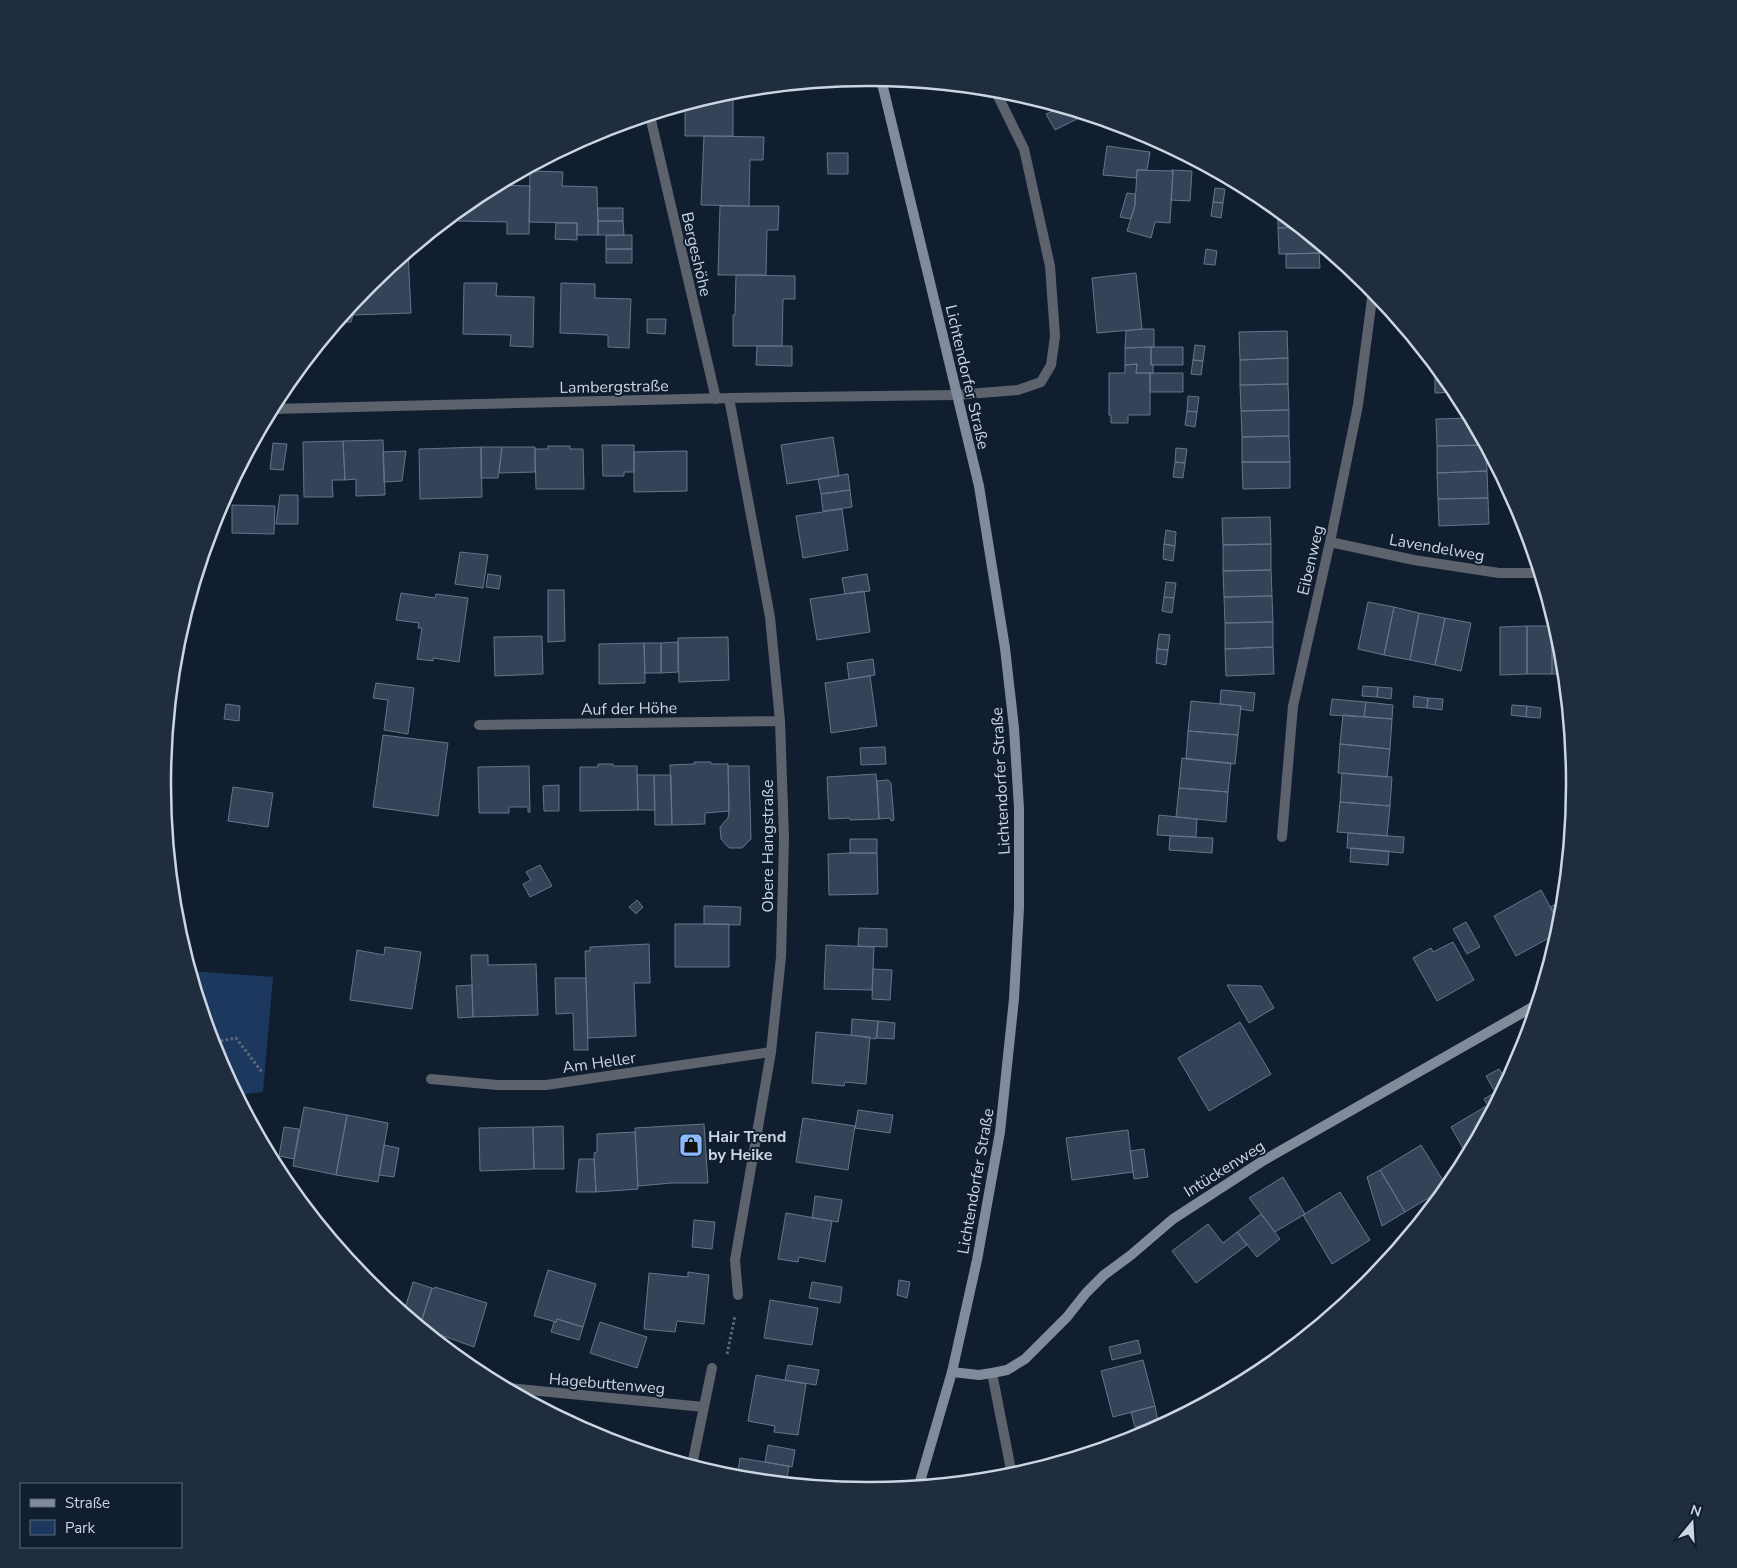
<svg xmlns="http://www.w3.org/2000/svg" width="1737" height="1568" font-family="'Nunito Sans',sans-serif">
<rect width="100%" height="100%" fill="#101e30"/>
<path fill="#1c385e" d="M191,971L273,977L263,1092L237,1095L216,1054Z"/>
<path fill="#344358" stroke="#64758b" d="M733,91V136H685V106H687V104Z
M1046,103L1085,115L1055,130L1046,114L1051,112Z
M704,136L764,137L763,160H750L749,206L701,205Z
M1107,146L1150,152L1147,170H1137L1136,178L1103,175Z
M827,153H848V174H828Z
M1137,170L1173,171L1170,223L1155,222L1151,238L1127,231L1135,205Z
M1171,170L1192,171L1190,201L1171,200L1173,171Z
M530,171L563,172L562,186L597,187L598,235H577V223L529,222Z
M498,185L530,186L529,234H507V222L458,221L459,211L476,196Z
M1215,188L1225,189L1223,203L1213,202Z
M1127,193L1135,194V205L1131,219L1120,217Z
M1213,202L1223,203L1221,218L1211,216Z
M720,206H779L778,230H767L766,275H718Z
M598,208H623V221H598Z
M1278,210L1298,227L1278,228Z
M598,221H623L624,235H598Z
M556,223H577V240L555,239Z
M1298,227L1327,250V253L1279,254L1278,228Z
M624,235H632V249H606V236Z
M606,249H632V263H606Z
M1206,249L1217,251L1215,265L1204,264Z
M408,252L411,313L353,315L351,322H338L369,284Z
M1319,253L1320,268H1286V254Z
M1136,273L1142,329L1097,333L1092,278Z
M736,275L795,276V299H783L782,346H733V315H735Z
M464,283H497L496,296L534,297L533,347L510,346L511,335L463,334Z
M561,283L595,284V298L631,299L629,348L608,347V335L560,333Z
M647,319H666L665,334L647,333Z
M1142,329H1154V347L1125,348L1126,331Z
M1287,331L1288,358L1240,360L1239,332Z
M1195,345L1205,346L1203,361L1193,360Z
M757,346H792V366L756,365Z
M1151,347H1183V365H1151Z
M1151,347V365H1153V373H1136L1137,364L1125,365V348Z
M1288,358V384L1240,385V360Z
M1193,360L1203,361L1201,375L1191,374Z
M1137,364L1136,373H1150V415H1128V423H1111V415H1109V373H1125V365Z
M1435,366L1456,392L1435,393Z
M1150,373H1183V392H1150Z
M1288,384L1289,410L1241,411L1240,385Z
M1188,396L1199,397L1197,412L1187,411Z
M1289,410V436L1242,437L1241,411Z
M1187,411L1197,412L1195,427L1185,425Z
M1470,418L1484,445L1437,446L1436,419Z
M1289,436L1290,462H1242V437Z
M833,437L839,476L787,484L781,445Z
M383,440L385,495L356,496V479L345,480L343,441Z
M343,441L345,480H332L333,497H304L303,442Z
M273,443L287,444L283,470L270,469Z
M602,445H634V472H624V476H603Z
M1484,445L1486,449L1487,471L1437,473V446Z
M548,446H570V449H583L584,489H536L535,449H548Z
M481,447H502L498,478H481Z
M481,447L482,497L420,499L419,449Z
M502,447H535V472L499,473Z
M1176,448L1187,449L1185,463L1175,462Z
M406,451L402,481L384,482L383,452Z
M687,451V491L634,492V452Z
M1175,462L1185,463L1183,478L1173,477Z
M1242,462H1290V488L1243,489Z
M1487,471L1488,498L1438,499L1437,473Z
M848,474L850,490L821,494L818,479Z
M850,490L852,507L823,511L821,494Z
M280,495H298V524H276Z
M1488,498L1489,524L1439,526L1438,499Z
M232,505L275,506L274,534L232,533Z
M842,509L848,550L803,558L796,516Z
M1270,517L1271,544L1223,545L1222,518Z
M1166,530L1176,532L1175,546L1164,544Z
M1164,544L1175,546L1173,561L1163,559Z
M1271,544V570L1223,571V545Z
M460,552L488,555L483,588L455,584Z
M1271,570L1272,596L1224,597L1223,571Z
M488,574L501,576L499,589L486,587Z
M867,574L870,591L845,594L842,578Z
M1166,582L1176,583L1174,598L1164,597Z
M548,590H564L565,641L548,642Z
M864,591L870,632L817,640L810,599Z
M401,593L435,598L436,594L468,598L459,662L433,658V661L417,659L422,628H418L419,623L396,620Z
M1272,596L1273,622L1225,623L1224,597Z
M1164,597L1174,598L1172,613L1162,611Z
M1368,602L1394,607L1384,655L1358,649Z
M1394,607L1419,613L1410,660L1384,655Z
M1419,613L1445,618L1435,665L1410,660Z
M1445,618L1471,623L1461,671L1435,665Z
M1273,622V647L1225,649V623Z
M1527,626H1552V674H1527Z
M1527,626V674L1500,675V627Z
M1552,626H1555L1561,646L1564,674H1552Z
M1159,634L1170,635L1168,650L1157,649Z
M542,636L543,674L495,676L494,637Z
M728,637L729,680L679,682L678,638Z
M678,642V672L661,673V643Z
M644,643L645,683L599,684V644Z
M644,643H661V673H645Z
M1273,647L1274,674L1226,676L1225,649Z
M1157,649L1168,650L1166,665L1156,663Z
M873,659L875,675L849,679L847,663Z
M870,676L877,726L831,733L825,683Z
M376,683L414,688L408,734L384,730L388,700L373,698Z
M1363,686L1378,687L1377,697L1362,696Z
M1378,687L1392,688L1391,699L1377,697Z
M1221,690L1255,693L1253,711L1240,709L1241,706L1220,704Z
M1414,696L1428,698L1427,708L1413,707Z
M1428,698L1443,699L1442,710L1427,708Z
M1332,699L1366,702L1364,717L1330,715Z
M1191,701L1241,706L1238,735L1188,731Z
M1366,702L1393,705L1392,719L1364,717Z
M226,704L240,706L239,721L224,719Z
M1512,705L1527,706L1526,717L1511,715Z
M1527,706L1541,708L1540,718L1526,717Z
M1343,715L1392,719L1390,749L1340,744Z
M1188,731L1238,735L1235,764L1186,759Z
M383,735L448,743L438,816L373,807Z
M1340,744L1390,749L1387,777L1338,773Z
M885,747L886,764L861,765L860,748Z
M1182,758L1231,763L1228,792L1179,788Z
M694,762H711V764H728L729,811L705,813V824L672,825L670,765L695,764Z
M598,764H613V766H637L638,810L580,811V767H598Z
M529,766L530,812H528V807H509V813H479L478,767Z
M728,766H749L751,839L742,848H729L721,839L720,827L728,818L729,812Z
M1342,773L1392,777L1390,806L1340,802Z
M876,774L879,819L850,820V818L829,819L827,777Z
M637,775H654L655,810H638Z
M654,775H671L672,825H655Z
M888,780L891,783L894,820L891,821L890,818L879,819L877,781Z
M559,785V811H544L543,786Z
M233,787L273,793L268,827L228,821Z
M1179,788L1228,792L1226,822L1176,817Z
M1340,802L1390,806L1387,836L1337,832Z
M1159,815L1197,819L1196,837L1157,835Z
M1348,833L1404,837L1403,853L1347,848Z
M1170,836L1213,838L1212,853L1169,850Z
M850,839H877V853H850Z
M1351,848L1389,851L1388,865L1350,862Z
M850,853H877L878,894L829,895L828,854Z
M540,865L552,886L530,897L523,884L531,880L526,872Z
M1541,890L1560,925L1558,933L1516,956L1494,916Z
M637,900L643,907L636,914L629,907Z
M1564,900L1561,922L1560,925L1550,907Z
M704,906L741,907L740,925L704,924Z
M1466,922L1480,947L1467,954L1453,929Z
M675,924H729V967H675Z
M859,928L887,929V947L858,946Z
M1453,942L1474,980L1437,1001L1413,958L1431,948L1433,952Z
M649,944L650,983H634L636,1036L588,1038L585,951H590V947Z
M826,945L874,947L872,990L824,989Z
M385,947L421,952L412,1009L350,1000L357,950L384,955Z
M471,955H488V965L536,964L538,1015L473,1017Z
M873,969L892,970L890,1000L872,999Z
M555,978H586L588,1050H574L573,1013L556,1014Z
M472,985L473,1017L458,1018L456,986Z
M1227,985L1261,986L1274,1008L1249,1023Z
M852,1019L878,1021L876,1039L851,1035Z
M878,1021L895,1023L894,1039L877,1038Z
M1240,1022L1271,1074L1209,1111L1178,1058Z
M816,1032L870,1037L866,1084L845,1082L844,1086L812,1083Z
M1499,1069L1507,1081L1498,1097L1486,1076Z
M1496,1092L1498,1097L1491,1111L1484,1099Z
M1488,1105L1491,1111L1467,1155L1451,1127Z
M304,1107L347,1115L336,1175L293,1166Z
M858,1110L893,1115L890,1133L855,1128Z
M347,1115L388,1123L378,1182L336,1175Z
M803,1118L855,1126L848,1170L796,1162Z
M704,1124L708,1183H672L638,1186L635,1128Z
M563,1126L564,1169H534L533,1127Z
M284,1127L299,1129L294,1159L279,1156Z
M533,1127L534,1169L480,1171L479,1128Z
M1128,1130L1133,1172L1072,1180L1066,1138Z
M635,1132L638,1189L596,1192L594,1153L597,1152V1134Z
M384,1145L399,1148L394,1177L379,1175Z
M1421,1145L1447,1187L1405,1212L1380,1170Z
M1144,1149L1148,1177L1134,1179L1130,1151Z
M579,1159H594L596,1192H576Z
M1380,1170L1405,1212L1382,1226L1367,1177Z
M1283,1177L1305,1214L1275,1232L1249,1198Z
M1340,1192L1370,1240L1332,1264L1303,1215Z
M815,1196L842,1200L838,1222L812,1218Z
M786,1213L832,1221L825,1262L799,1257L798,1262L778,1259Z
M1261,1214L1280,1239L1257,1257L1237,1232Z
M694,1220L715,1222L712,1249L692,1247Z
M1208,1224L1223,1243L1237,1232L1247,1245L1196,1283L1172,1251Z
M548,1270L596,1284L583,1327L557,1319L556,1322L534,1316Z
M688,1272L709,1275L704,1324L677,1321L675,1332L644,1329L649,1273L688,1277Z
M899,1280L910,1282L907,1298L897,1295Z
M413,1282L432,1288L420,1326L404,1312Z
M812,1282L842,1287L840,1303L809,1298Z
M435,1287L487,1303L474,1347L424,1329L420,1326L432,1288L434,1289Z
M770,1300L818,1308L812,1345L764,1338Z
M557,1319L583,1327L579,1340L551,1332L554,1322H556Z
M600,1322L647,1337L637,1368L590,1353Z
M1138,1340L1141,1353L1112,1360L1109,1347Z
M1143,1360L1155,1406L1113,1417L1101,1371Z
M788,1365L819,1370L816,1385L785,1380Z
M756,1375L806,1384L798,1435L774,1432L775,1426L748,1421Z
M1155,1406L1158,1421L1135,1427L1131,1412Z
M603,1437L653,1447L652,1453L603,1438Z
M768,1445L795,1450L792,1467L765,1462Z
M740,1458L789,1466L786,1482L737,1478Z"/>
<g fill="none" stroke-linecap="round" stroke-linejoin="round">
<path stroke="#5c6978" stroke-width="3" stroke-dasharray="2.5 2.5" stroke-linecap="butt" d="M211,1039L221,1041L236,1038L262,1072
M215,1052L221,1041
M727,1354L735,1316"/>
<path stroke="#5c636d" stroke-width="10" d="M956,395L1018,390L1041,382L1051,365L1055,336L1050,266L1024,149L995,90"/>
<path stroke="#5c636d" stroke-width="10" d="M650,116L716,399
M729,398L770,617L780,721L784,838L781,957L771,1052L735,1260L738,1295
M272,409L729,398L956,395
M1330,542L1414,560L1499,573H1539
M479,725L780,721
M1282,837L1293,706L1330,542L1358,405L1373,291
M431,1079L497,1085H546L771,1052
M992,1373L1012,1475
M508,1388L704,1407
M692,1465L712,1368"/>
<path stroke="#808b9b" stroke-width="10" d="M881,79L979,486L1005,648L1014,728L1019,808V908L1014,999L1000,1132L977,1260L952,1372L919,1485
M952,1372L979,1375L992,1373L1007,1370L1025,1359L1067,1317L1086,1293L1104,1275L1131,1255L1173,1219L1261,1162L1536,1005"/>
</g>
<defs>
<g id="shop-square" transform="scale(1.25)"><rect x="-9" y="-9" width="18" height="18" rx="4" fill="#8abafc" stroke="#101e30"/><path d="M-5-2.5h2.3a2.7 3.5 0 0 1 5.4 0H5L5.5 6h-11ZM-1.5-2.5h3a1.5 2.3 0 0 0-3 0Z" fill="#111"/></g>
</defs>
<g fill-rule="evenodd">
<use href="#shop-square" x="691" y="1145"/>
</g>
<g text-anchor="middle" stroke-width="4" stroke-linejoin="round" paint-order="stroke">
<g font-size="16" fill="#ccd6e2" stroke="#101e30">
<text transform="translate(697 254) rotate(77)" y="6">Bergeshöhe</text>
<text transform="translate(968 377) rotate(77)" y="6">Lichtendorfer Straße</text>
<text transform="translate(614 386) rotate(-1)" y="6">Lambergstraße</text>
<text transform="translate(1437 547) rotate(10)" y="6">Lavendelweg</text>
<text transform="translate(1310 560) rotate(-77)" y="6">Eibenweg</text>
<text transform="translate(629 708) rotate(-1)" y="6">Auf der Höhe</text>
<text transform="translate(1000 781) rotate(-93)" y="6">Lichtendorfer Straße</text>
<text transform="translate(767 846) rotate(-90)" y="6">Obere Hangstraße</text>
<text transform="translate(599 1062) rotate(-8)" y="6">Am Heller</text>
<text transform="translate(1224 1168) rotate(-32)" y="6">Intückenweg</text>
<text transform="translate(975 1181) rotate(-80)" y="6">Lichtendorfer Straße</text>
<text transform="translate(607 1383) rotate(5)" y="6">Hagebuttenweg</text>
</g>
<g font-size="16" font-weight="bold" fill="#ccd6e2" stroke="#101e30" text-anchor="start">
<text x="708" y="1142">Hair Trend<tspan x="708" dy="18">by Heike</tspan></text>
</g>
</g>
<path d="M0 0H1737V1568H0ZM868 86H869A697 697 0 0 1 1566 783V785A697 697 0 0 1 869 1482H868A697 697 0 0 1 171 785V783A697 697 0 0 1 868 86Z" fill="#1f2d3e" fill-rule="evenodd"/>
<path fill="none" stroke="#ccd6e2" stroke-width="2.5" d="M868 86H869A697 697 0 0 1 1566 783V785A697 697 0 0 1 869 1482H868A697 697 0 0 1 171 785V783A697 697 0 0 1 868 86Z"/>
<rect x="20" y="1483" width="162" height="65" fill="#101e30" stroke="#5b6877"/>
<rect x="30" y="1499" width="25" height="8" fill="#808b9b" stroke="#5b6877"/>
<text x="65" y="1508" font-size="15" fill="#ccd6e2">Straße</text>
<rect x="30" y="1520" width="25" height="15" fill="#1c385e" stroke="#5b6877"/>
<text x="65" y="1533" font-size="15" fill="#ccd6e2">Park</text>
<g transform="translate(1692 1523) rotate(18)" stroke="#101e30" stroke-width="4" paint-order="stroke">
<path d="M0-4L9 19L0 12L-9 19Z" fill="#ccd6e2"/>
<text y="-8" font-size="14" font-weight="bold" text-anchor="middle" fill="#ccd6e2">N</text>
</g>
</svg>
